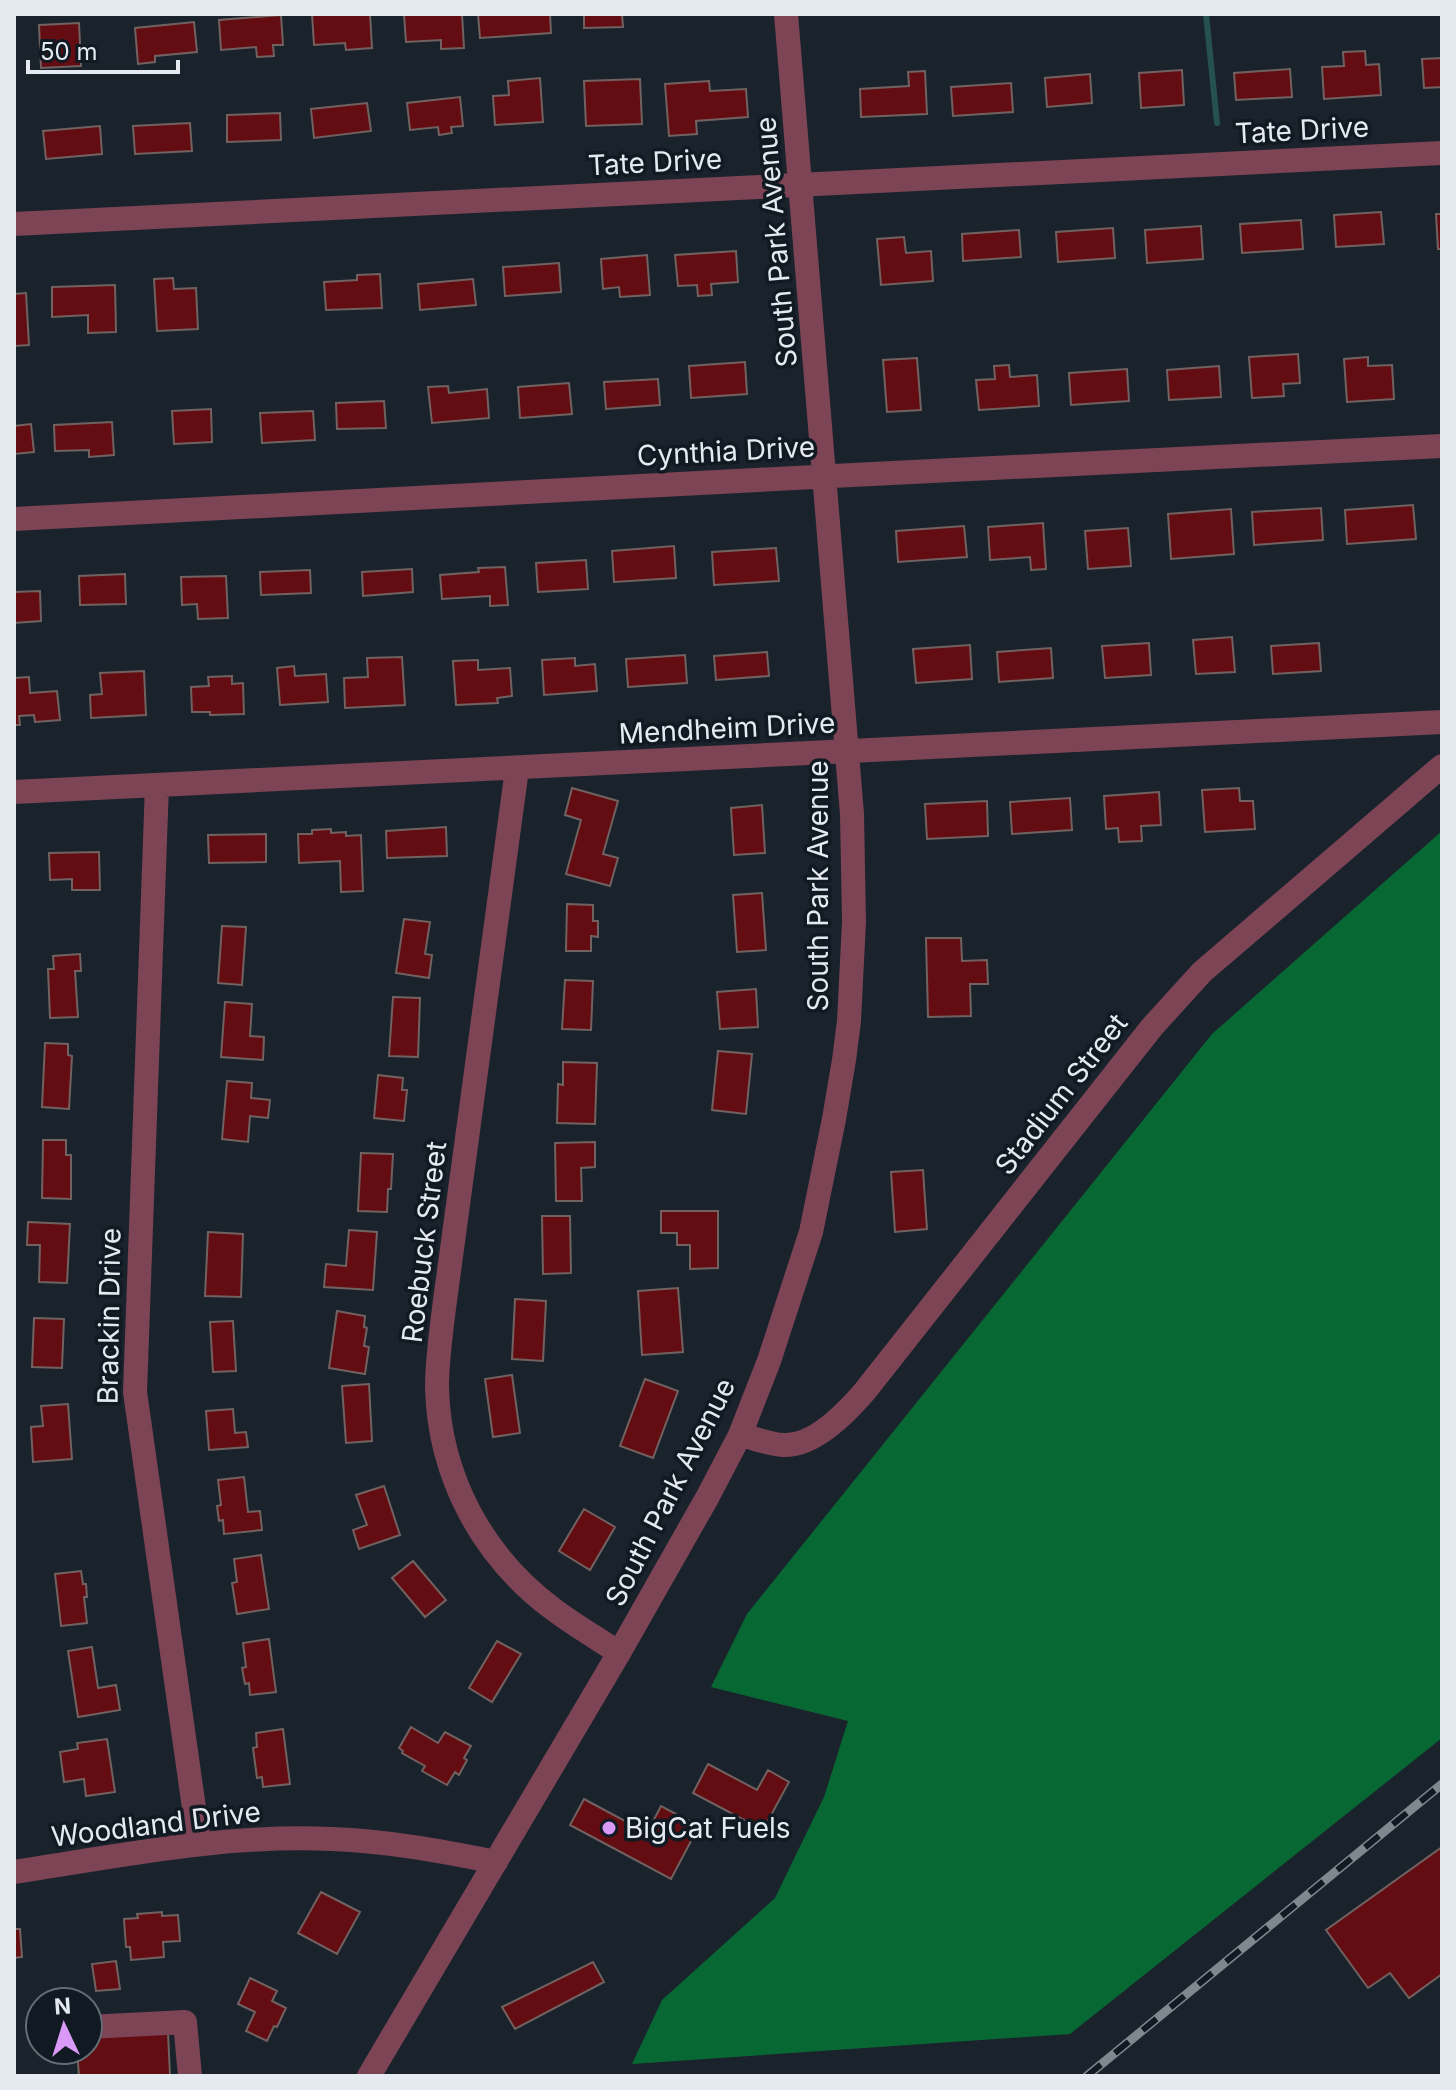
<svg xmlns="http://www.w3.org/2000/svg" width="1456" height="2090" font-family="Inter,sans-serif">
<rect width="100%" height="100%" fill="#1a232c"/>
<path fill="#086833" d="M1442,831V1738L1070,2034L632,2064L662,2000L775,1898L824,1797L848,1721L711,1687L747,1614L1212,1034Z"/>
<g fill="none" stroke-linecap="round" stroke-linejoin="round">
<path stroke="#265151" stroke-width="6" d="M1206,14L1217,123"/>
</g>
<path fill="#630d12" stroke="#716160" stroke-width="2" d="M312,14H370L372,48L346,50L345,43L314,45Z
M404,14H462L464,48L441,49V40L406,42Z
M478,14H550L551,33L480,38Z
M584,14H622L623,27L584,28Z
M281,15L283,45H273L274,56L257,57L256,47L221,50L219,20Z
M194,22L197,52L155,56V62L138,64L135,28Z
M79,23L81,66L41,68L39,25Z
M1365,51L1366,65L1379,64L1381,95L1324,99L1322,67L1344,66L1343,52Z
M1442,58V87L1424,88L1422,59Z
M1290,69L1292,97L1236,100L1234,73Z
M1182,70L1184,105L1141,108L1139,73Z
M925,71L927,114L861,117L860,89L909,86L908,72Z
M1090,74L1092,103L1047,107L1045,78Z
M540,78L543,122L495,125L493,96L509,95L508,81Z
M640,79L642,124L586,126L584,81Z
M709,81L710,91L746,89L748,117L696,121L697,134L669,136L665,84Z
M1011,83L1013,112L953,116L951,87Z
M460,97L463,126L451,127L452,133L439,135L438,127L410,130L407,103Z
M367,103L371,131L314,138L311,109Z
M280,113L281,140L227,142V115Z
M190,123L192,151L135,154L133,126Z
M100,126L102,154L46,159L43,131Z
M1381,212L1384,244L1336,247L1334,215Z
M1436,214H1442V249H1438Z
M1301,220L1303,249L1242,253L1240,224Z
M1201,226L1203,259L1147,263L1145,230Z
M1113,228L1115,258L1058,262L1056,232Z
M1019,230L1021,257L963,261L962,234Z
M904,237L906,253L931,251L933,281L881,285L877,239Z
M736,251L738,282L711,284L712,295L698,296L697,285L678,286L675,255Z
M647,255L650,295L620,297L619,287L603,289L601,259Z
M559,263L561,292L505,296L503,267Z
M380,274L382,308L326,310L324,282L357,280V275Z
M173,278L174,289L196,288L198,329L157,331L154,279Z
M473,279L476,305L420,310L418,284Z
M115,285L116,332L88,333V315L52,317V287Z
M26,293L29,345L14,346V294Z
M1298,354L1300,383L1283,384L1284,396L1252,398L1249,357Z
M1368,357V366L1392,365L1394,399L1347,402L1344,359Z
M917,358L921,410L887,412L883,360Z
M745,362L747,394L691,398L689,366Z
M1009,365L1010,377L1037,375L1039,406L979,410L976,380L995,379L994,366Z
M1219,366L1221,397L1169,400L1167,370Z
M1127,369L1129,401L1071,405L1069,373Z
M658,379L660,405L606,409L604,382Z
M569,383L572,414L520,418L518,387Z
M448,386L449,393L487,389L489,418L432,423L428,387Z
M384,401L386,428L337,429L336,403Z
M211,409L212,442L174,444L172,411Z
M313,411L315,440L262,443L260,413Z
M112,422L114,455L89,457V450L55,451L54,425Z
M31,424L34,452L14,454V426Z
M1413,505L1416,539L1347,544L1345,510Z
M1321,508L1323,540L1254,545L1252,512Z
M1231,509L1234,554L1171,559L1168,514Z
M1043,523L1046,569L1031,570L1030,557L990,560L988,527Z
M964,526L967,557L898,562L896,531Z
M1128,528L1131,566L1088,569L1085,531Z
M674,546L676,578L614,582L612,551Z
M776,548L779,581L714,585L712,552Z
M586,560L588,589L538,592L536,563Z
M505,567L508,605L490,606V596L442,599L440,575L479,572L478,568Z
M412,569L413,592L363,596L362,572Z
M310,570L311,593L261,595L260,572Z
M125,574L126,604L80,605L79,576Z
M226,576L228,618L198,619L197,604L182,605L181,577Z
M40,591L41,621L14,623V592Z
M1232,637L1235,672L1196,674L1193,640Z
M1149,643L1151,675L1105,678L1102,646Z
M1319,643L1321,671L1273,674L1271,646Z
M970,645L972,679L916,683L913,649Z
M1051,648L1053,678L999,682L997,652Z
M767,652L769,676L716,680L714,656Z
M685,655L687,683L628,687L626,659Z
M402,657L405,705L345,708L344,678L368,677L367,658Z
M575,658V666L595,664L597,691L544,695L542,660Z
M478,660V670L510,668L512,696L497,698L498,703L456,705L453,661Z
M294,666L295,676L326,674L328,702L280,705L277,668Z
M144,671L146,715L91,718L90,695L102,694L100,673Z
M232,676V684L243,683L244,714L210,715V712H192L191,687L209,686L208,677Z
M29,677L30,693L57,691L60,720L35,722L34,715L19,716L20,725H14V678Z
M572,788L618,801L603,854L618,858L610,886L566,874L581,820L565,815Z
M1239,788L1240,801H1253L1255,829L1205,832L1202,790Z
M1159,792L1161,825L1141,826L1142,841L1119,842L1118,828L1106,829L1104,796Z
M1070,798L1072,830L1012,834L1010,802Z
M987,801L988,836L927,839L925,804Z
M762,805L765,853L734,855L731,808Z
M446,827L447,856L387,858L386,831Z
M331,829V833L346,832V836L361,835L363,891L341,892L340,861L299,863L298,834H312V830Z
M266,834V862L209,863L208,835Z
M99,852L100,890H72V879L50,880L49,853Z
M762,893L766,950L737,952L733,895Z
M567,904L593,905V921H598V937L591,936V951H566Z
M404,919L430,922L425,954L432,955L429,978L396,973Z
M222,926L246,927L242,985L218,983Z
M926,938H961L962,961L987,960L988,984H970L971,1016L928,1017Z
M80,954L81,971H75L78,1017L50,1018L48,969H54L53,956Z
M565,980L593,981L591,1030L562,1029Z
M756,989L758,1027L720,1029L717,992Z
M393,997L420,998L418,1057L389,1056Z
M225,1002L252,1004L250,1036L264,1037L263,1060L221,1057Z
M45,1043L68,1044V1055L72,1056L69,1109L42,1107Z
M718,1051L752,1054L746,1114L712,1110Z
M563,1062L597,1063L595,1124L557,1123L558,1084L563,1085Z
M378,1075L403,1078L402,1090H407L404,1121L374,1118Z
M227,1081L252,1083L251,1098L270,1100L268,1118L250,1116L248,1142L222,1139Z
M43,1140H66V1155H71V1199L42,1198Z
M595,1142V1167L581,1168L582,1201H556L555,1143Z
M361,1153L393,1154L391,1189H388L387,1212L358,1211Z
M923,1170L927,1229L895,1232L891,1172Z
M661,1211H718V1268L690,1269V1245H677V1233H661Z
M542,1216H570L571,1273L543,1274Z
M28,1222L70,1224L67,1283L39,1282L40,1245H27Z
M349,1230L377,1232L373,1290L324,1287L326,1264L346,1266Z
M208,1232L243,1234L241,1297L205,1296Z
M678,1288L683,1352L642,1355L638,1291Z
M515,1299L546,1301L543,1361L512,1359Z
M337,1311L365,1316L364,1327L367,1328L364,1346L369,1347L365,1374L329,1368Z
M34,1318L64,1319L62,1368L32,1367Z
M233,1321L236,1371L213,1372L210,1322Z
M512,1375L520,1433L493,1437L485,1379Z
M645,1379L678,1391L653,1458L620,1446Z
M369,1384L372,1441L346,1443L342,1386Z
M68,1404L72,1459L33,1462L31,1427L43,1426L41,1406Z
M233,1409L235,1433L246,1432L248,1447L209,1450L206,1411Z
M244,1477L248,1512L260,1511L262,1530L224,1534L223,1520L219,1521L217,1506L221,1505L218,1480Z
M384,1486L400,1535L359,1549L353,1530L367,1525L356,1495Z
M584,1509L615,1527L590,1570L559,1551Z
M261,1555L269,1609L237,1614L232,1583L237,1582L234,1559Z
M413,1561L446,1600L425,1617L392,1578Z
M81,1571L83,1584H86L87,1597H84L87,1623L61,1626L55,1574Z
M269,1639L276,1692L250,1695L249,1683L245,1684L242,1668L246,1667L243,1643Z
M497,1641L521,1654L492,1702L469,1688Z
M92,1647L98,1688L116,1685L120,1710L78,1717L68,1651Z
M411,1727L438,1743L445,1732L471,1746L464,1758L467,1760L459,1775L455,1772L447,1785L422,1771L425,1766L402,1753L403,1751L399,1748Z
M283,1729L290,1784L263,1787L262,1777L257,1778L253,1748L257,1747L256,1733Z
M107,1739L115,1792L86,1796L84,1779L64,1782L60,1752L78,1749L77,1743Z
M708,1764L757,1790L768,1770L789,1782L763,1830L693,1793Z
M584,1799L647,1833L661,1806L699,1826L671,1879L570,1825Z
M1442,1847V1974L1409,1998L1390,1973L1368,1988L1326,1930Z
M321,1892L360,1912L337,1954L298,1933Z
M162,1912V1916L178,1915L180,1941L163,1942L164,1957L131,1960L130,1947H126L124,1919L138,1918L137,1914Z
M14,1929H20L22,1957L14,1958Z
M116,1961L120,1989L96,1991L92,1964Z
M593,1962L604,1982L515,2029L502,2007Z
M250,1978L277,1991L272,2001L286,2008L277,2027L274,2026L267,2041L246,2031L255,2012L238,2004Z
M168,2032L170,2076H79L77,2050H88V2036Z"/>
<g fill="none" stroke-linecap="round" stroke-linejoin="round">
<path stroke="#7d4455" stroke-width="24" d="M14,224L1442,153
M14,519L852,475L1442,446
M517,769L444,1308C441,1334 437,1361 437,1387C439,1476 482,1556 553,1609C574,1625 597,1638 619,1653
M157,785L135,1392L199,1843
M14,792L1442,722
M740,1435C754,1438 769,1444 783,1445C814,1447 847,1412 865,1391L1152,1027L1202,972L1442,766
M14,1872C119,1856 225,1834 332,1839C387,1841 441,1851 496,1862
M88,2027L185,2022L190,2076
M369,2076L619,1653L707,1498L740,1435L769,1361L811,1232L834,1119L844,1060L849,1021L854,922L852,814L786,14"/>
<g stroke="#80888f" stroke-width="9">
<path id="rail" d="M1087,2076L1442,1784"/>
</g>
<use href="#rail" stroke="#111a22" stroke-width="6" stroke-dasharray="18" stroke-linecap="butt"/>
</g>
<circle fill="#d99af7" stroke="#111a22" stroke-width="3" cx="609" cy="1828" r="8"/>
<g text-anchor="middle" stroke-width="7" stroke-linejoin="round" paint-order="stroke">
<g font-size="28" fill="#e4eaf0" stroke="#111a22">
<text transform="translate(1302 130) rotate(-3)" y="10">Tate Drive</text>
<text transform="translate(655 162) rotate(-3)" y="10">Tate Drive</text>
<text transform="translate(776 242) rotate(-95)" y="10">South Park Avenue</text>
<text transform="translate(726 451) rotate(-3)" y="10">Cynthia Drive</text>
<text transform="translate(727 728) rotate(-3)" y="10">Mendheim Drive</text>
<text transform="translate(818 886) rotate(-90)" y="10">South Park Avenue</text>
<text transform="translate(1061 1094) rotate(-52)" y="10">Stadium Street</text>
<text transform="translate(424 1242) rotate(-83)" y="10">Roebuck Street</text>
<text transform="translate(109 1316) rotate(-89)" y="10">Brackin Drive</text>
<text transform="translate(670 1492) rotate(-63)" y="10">South Park Avenue</text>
<text transform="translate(156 1824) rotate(-7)" y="10">Woodland Drive</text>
</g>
<g font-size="28" fill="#e4eaf0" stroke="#111a22" text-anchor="start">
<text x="625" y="1838">BigCat Fuels</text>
</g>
</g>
<rect width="1456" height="2090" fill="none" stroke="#e4eaf0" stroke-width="32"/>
<g transform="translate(64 2026) rotate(356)"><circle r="38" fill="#111a22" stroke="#656d74" stroke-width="2"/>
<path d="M0-6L14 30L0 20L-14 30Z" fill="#d99af7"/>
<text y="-12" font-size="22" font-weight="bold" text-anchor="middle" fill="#e4eaf0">N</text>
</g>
<path d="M28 60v12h150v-12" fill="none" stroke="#e4eaf0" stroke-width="4"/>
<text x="40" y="60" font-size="24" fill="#e4eaf0" stroke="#111a22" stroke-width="6" paint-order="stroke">50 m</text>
</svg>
